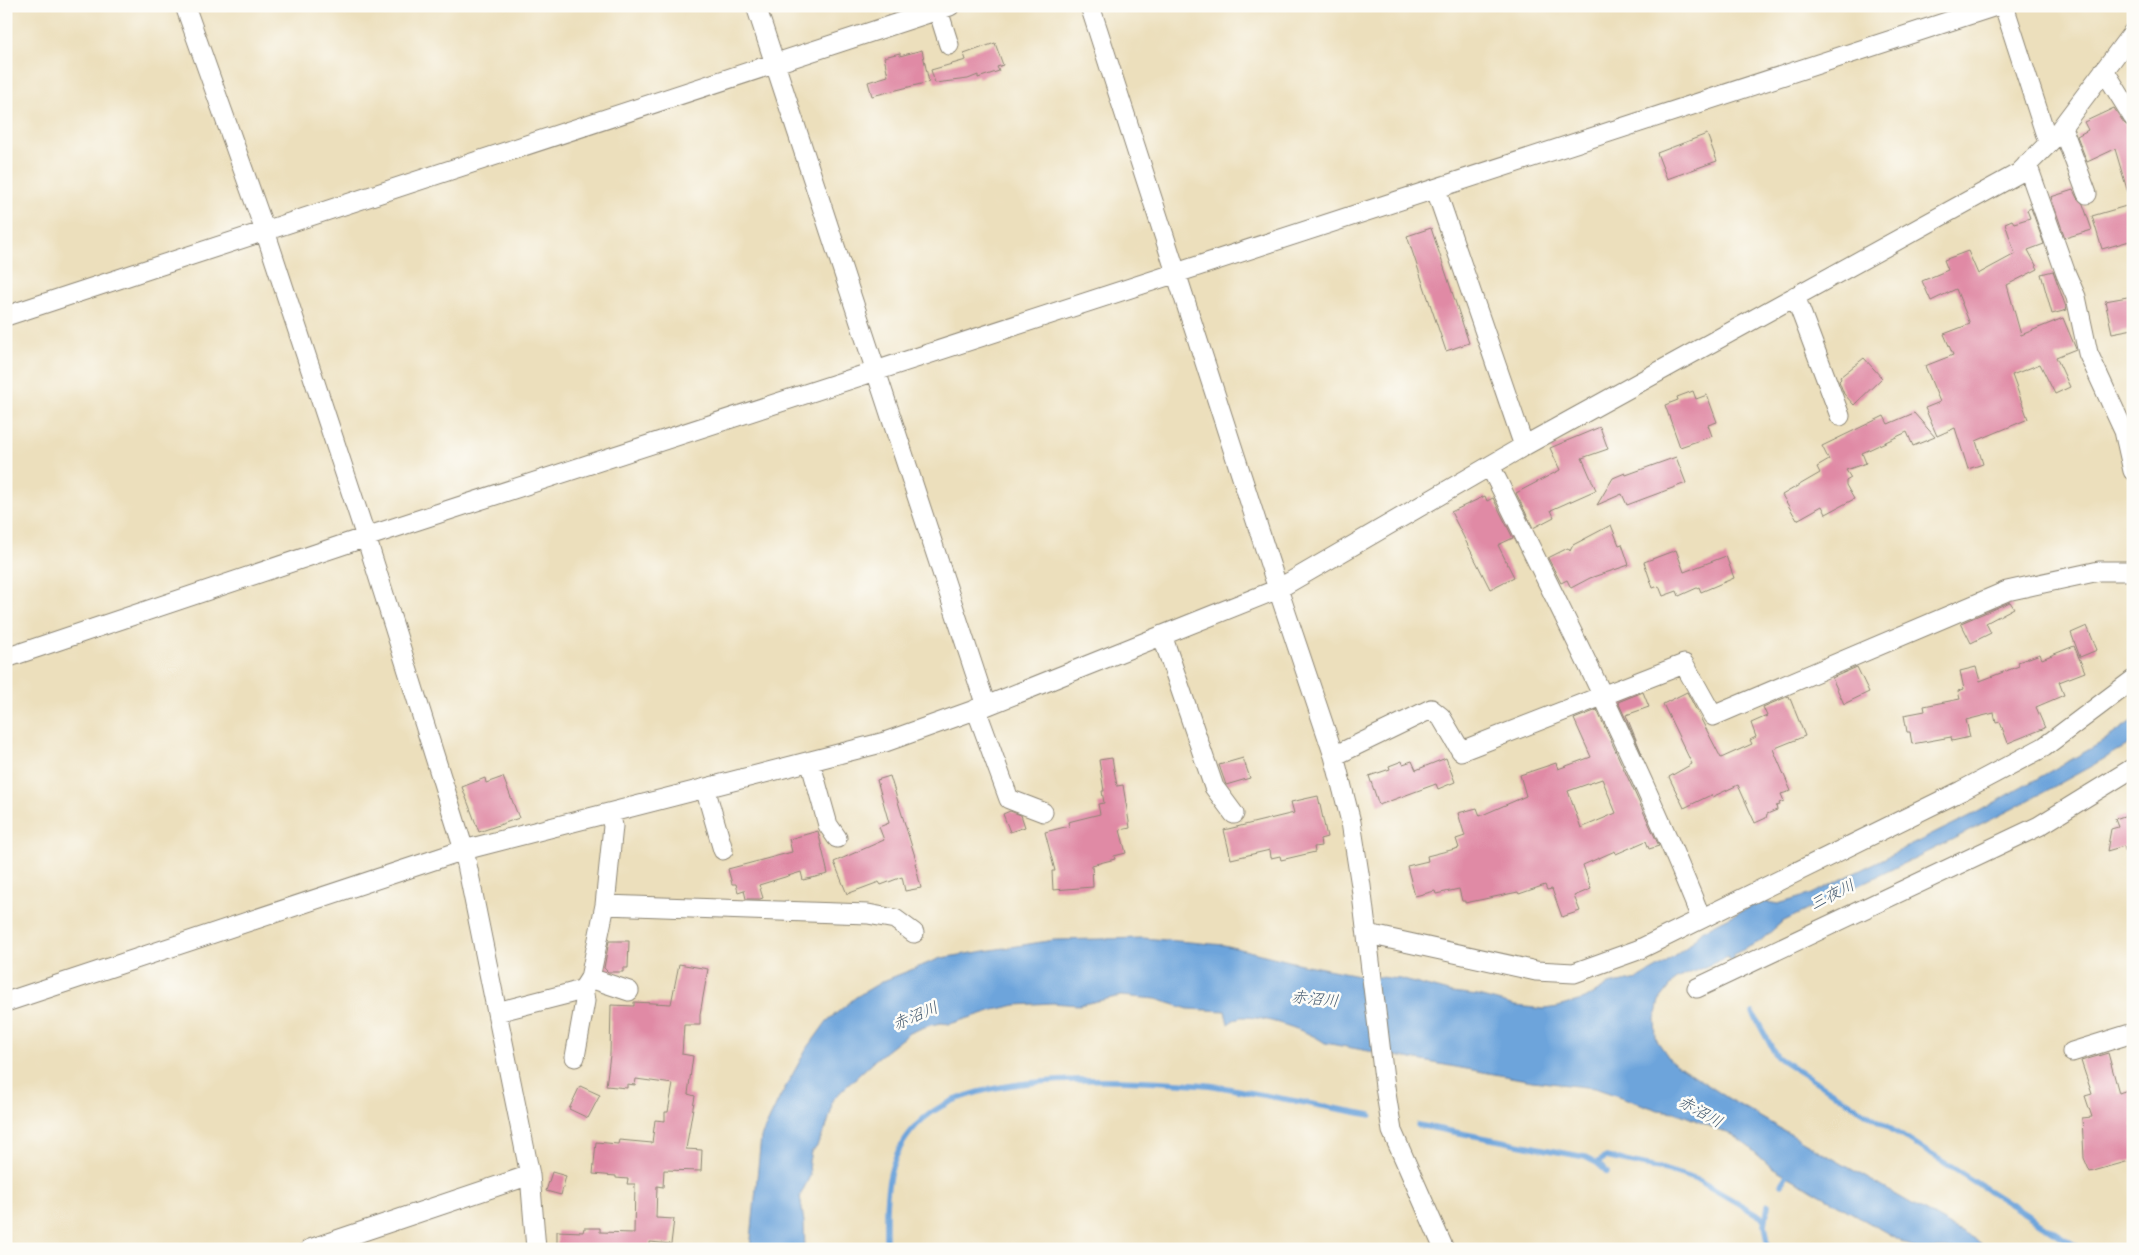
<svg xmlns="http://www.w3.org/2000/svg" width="2139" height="1255" font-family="Itim,'Klee One',sans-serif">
<rect width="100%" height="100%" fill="#fdfcf7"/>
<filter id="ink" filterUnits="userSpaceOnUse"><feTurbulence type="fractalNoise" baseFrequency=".02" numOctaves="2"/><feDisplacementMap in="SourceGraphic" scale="10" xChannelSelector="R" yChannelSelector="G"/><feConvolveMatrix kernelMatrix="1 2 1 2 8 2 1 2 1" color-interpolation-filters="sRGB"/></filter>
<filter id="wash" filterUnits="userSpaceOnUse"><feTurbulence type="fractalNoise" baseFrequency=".0096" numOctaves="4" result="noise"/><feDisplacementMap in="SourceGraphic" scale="20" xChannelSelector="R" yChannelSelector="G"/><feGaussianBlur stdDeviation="1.12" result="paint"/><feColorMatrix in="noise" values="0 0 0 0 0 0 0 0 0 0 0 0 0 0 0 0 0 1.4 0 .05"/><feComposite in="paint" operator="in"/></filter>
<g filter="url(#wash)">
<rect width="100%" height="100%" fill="#ecdfbc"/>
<path fill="#6da4db" stroke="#4c6883" d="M2133,720V742C2020,809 1901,865 1782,922L1759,942L1732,955L1734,959L1730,961L1728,957L1676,979L1659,1001L1655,1019L1656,1039L1671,1061L1734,1102L1991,1249H1915L1770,1166L1749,1147L1732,1135L1675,1112L1658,1110L1595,1088L1532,1081L1325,1043C1309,1031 1263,1016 1242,1017C1238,1017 1232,1021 1228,1024L1225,1011L1188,1009L1156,999L1121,996L1079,1005L1052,1003L1016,1005L994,1010L950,1024L941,1023L930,1025L909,1033L876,1059L832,1100L831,1112L826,1128L816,1148L811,1152L809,1161L810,1176L800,1196L804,1222L805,1249H750L761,1137L780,1097L806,1050L827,1021L856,997L883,981L941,958L1054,940L1143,938L1224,945L1297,963L1358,975L1400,979L1452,993L1478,996L1516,1006L1544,1009L1558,1007L1585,999L1608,985L1638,979L1664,964L1688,946L1702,931L1761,901L1778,904L1812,894L1974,814L2099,744Z"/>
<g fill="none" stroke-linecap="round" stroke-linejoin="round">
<path stroke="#6da4db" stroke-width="5.5" d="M1753,1013L1777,1057L2081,1249
M1418,1125L1585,1157L1597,1163L1607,1172
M1597,1163L1606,1157L1666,1170L1698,1180L1765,1219
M1781,1184L1791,1169
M1768,1205L1765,1224L1769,1249
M886,1249C886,1199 882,1156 923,1119C980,1068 1134,1079 1207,1085C1225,1087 1244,1092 1263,1095C1299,1102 1335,1108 1371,1115"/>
</g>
<g id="blocks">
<path fill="#e08aa5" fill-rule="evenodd" d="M995,43L1003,65L997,67L999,71L978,78V75L968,79L935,83L931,70L966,60L964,54Z
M922,50L929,82L872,96L868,82L888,76L884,57L900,53V56Z
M2114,108L2124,123L2133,130V195L2129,196L2115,149L2087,162L2077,136L2088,130L2084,122Z
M1707,134L1717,161L1667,179L1657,153Z
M2073,190L2077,198L2083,204L2092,230L2065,238L2051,197Z
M2133,204V240L2102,249L2092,216Z
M2031,208L2044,244L2028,250L2038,269L2007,285L2021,335L2063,318L2076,349L2056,357L2070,387L2055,394L2040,364L2012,375L2028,419L1976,441L1983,464L1968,469L1955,428L1937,436L1925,408L1940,402L1925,366L1953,355L1944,334L1970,324L1956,289L1931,301L1922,281L1948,270L1944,260L1968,251L1978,274L2015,254L2005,223L2012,220L2014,223L2030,218L2027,210Z
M1431,228L1469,343L1446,351L1407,236Z
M2053,271L2067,310L2052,314L2041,274Z
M2133,296V329L2112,333L2105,301Z
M1864,358L1882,378L1854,405L1844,394L1839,381L1841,379L1840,377Z
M1693,391L1696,399L1707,395L1717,422L1708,425L1712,436L1680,447L1665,405L1678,400L1677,397Z
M1914,413L1935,437L1913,446L1907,432L1862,453L1866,463L1846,470L1851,478L1846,481V485L1854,499L1826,514L1822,506L1797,520L1782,495L1820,473L1817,467L1829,460L1822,446L1884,416L1888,424Z
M1600,427L1608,449L1582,458L1596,490L1551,510L1554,517L1533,528L1516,493L1560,470L1550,448Z
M1676,457L1686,483L1627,505L1622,494L1597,505L1613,478L1625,473L1626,475Z
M1485,496L1487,501L1493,498L1513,538L1498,545L1514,577L1490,589L1451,512Z
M1611,525L1619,545L1622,544L1629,565L1590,578L1571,588L1567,580L1561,583L1548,558L1568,548L1570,551L1573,545Z
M1676,550L1684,572L1726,556L1734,578L1701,592L1699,587L1679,596L1677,591L1663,596L1659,586L1653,588L1644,562Z
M2010,602L2014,608L1986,623L1991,633L1971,643L1961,623Z
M2087,626L2097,650L2080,657L2071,633Z
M2074,646L2085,672L2059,682L2064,695L2036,707L2045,728L2008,743L2000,722L1996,723L1994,713L1966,720L1970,737L1952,741L1951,737L1912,744L1910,732H1907L1904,715L1925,711L1924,706L1960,699L1958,691L1964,689L1960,671L1976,667L1980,681L2019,666L2018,662L2040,654L2042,659Z
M1857,667L1869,692L1844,704L1832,678Z
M1643,692L1649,707L1626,715L1642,754L1618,702Z
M1687,692L1721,758L1752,744L1750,740L1756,737L1751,723L1767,716L1763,707L1789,696L1805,736L1773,749L1791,791L1781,794L1784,801L1779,803L1780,805L1776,806L1777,810L1767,814L1766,818L1755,823L1738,785L1712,797L1711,795L1684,808L1669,777L1692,764L1663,704Z
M1597,710L1659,846L1649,849L1646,841L1616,854L1615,851L1583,865L1591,889L1574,896L1580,911L1562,917L1552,889L1547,890L1545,885L1519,894L1518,892L1465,903V901H1462L1459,889L1436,894L1435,891L1415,896L1407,866L1428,861L1427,856L1459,848L1456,839L1465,836L1458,813L1477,808L1480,816L1526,796L1520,775L1556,763L1558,769L1591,757L1574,719ZM1602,779L1616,813L1581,828L1568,791Z
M1112,758L1117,786L1123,785L1130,828L1120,830L1126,853L1114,856L1115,859L1092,865L1093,887L1053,890L1052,871H1055L1045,832L1069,826L1068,822L1100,814L1098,804L1104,803L1102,791H1104L1099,760Z
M1243,758L1250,778L1226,785L1219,765Z
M1446,758L1455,782L1438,789L1436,784L1379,805L1369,776L1390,769L1389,766L1402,761L1403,764L1412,761L1416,770Z
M890,776L917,863H915L921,888L905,891L902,877L881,885L879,882L847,894L834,862L884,840L879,827L889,823L877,780Z
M503,777L519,818L479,832L462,787L485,778L486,783Z
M1318,796L1327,837L1320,839L1321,846L1314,847L1315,852L1281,860L1280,856L1271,858L1270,850L1231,859L1224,830L1294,813L1291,802Z
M1010,811L1021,815L1025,827L1010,832L1003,814Z
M2133,813V864H2129L2124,846L2107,851L2111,829L2118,827L2115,819Z
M818,831L828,874L803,880L801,872L759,885L763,898L760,899H746L744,890L738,892L736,884H732L728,869L792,852L789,839Z
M609,941H629L628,968H623V972H608L604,968Z
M679,964L708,969L700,1014V1025H684L682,1054L693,1056L688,1094L695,1096L686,1149L702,1150L701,1171L664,1170L663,1187L657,1186L656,1218L674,1219L671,1244L650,1242V1249H557V1231L583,1232L584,1228H600V1232L634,1233L635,1184H627L628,1179L616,1178V1176L593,1174L596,1142L618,1144L619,1140L652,1143L655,1120L665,1121V1112H668L673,1084L636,1079L635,1085L627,1084V1088L606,1086L610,1055L611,1005L634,1006V1002L671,1004Z
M2108,1053L2119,1093L2133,1088V1160L2090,1172L2084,1158L2082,1118L2092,1117L2085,1096L2092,1094L2081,1061Z
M580,1086L600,1095L588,1118L569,1109Z
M552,1172L566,1176L561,1195L546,1191Z"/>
</g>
</g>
<g filter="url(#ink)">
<use href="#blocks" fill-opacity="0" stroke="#8c8574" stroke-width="1"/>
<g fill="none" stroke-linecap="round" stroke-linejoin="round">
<g stroke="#8c8574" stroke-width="21">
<path id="minor" d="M185,6L265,231L366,537L464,850L530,1175L536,1249
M756,6L986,706
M1090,6L1278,589L1334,756L1351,822L1361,886L1385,1087L1392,1131L1444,1249
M2004,6L2048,142
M938,10L949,45
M2104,70L2133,117
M2062,127L2087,194
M2027,164L2066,274L2076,297L2088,353L2124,431L2133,471
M1436,190L1524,446
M1795,296L1840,416
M6,316L950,6
M1490,466C1564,615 1639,764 1701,918
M1162,635L1214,787L1234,814
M6,658L366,537L1996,6
M976,709L1009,799L1043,812
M1334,756L1431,709L1441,717L1461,751L1684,664L1713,716L2007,591L2099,571H2133
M810,761L828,825L837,838
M705,788L723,850
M605,905L868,914L895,919L914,933
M1368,934L1536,971L1574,973L1638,950L1961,791L2044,747L2133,680
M590,978L629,991
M1697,988L2039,826L2133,768
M6,1002L464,850L885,742L986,706L1278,589L1524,446L2019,173L2052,140L2133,32
M497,1012L571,993L583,989L590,978L605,905L613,826L610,813
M2072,1052L2133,1033
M575,1057L585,1001L583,989
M310,1249L530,1175"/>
</g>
<use href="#minor" stroke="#fff" stroke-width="19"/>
</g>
</g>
<g text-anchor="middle" stroke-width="5" stroke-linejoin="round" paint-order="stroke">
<g font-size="16" font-style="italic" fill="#455b71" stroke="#fdfcf7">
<text transform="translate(1832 894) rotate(-27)" y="6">三夜川</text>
<text transform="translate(1315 998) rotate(6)" y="6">赤沼川</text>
<text transform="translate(915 1015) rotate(-23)" y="6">赤沼川</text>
<text transform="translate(1701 1111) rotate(29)" y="6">赤沼川</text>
</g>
</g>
<rect width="2139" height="1255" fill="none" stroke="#fdfcf7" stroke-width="25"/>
</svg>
